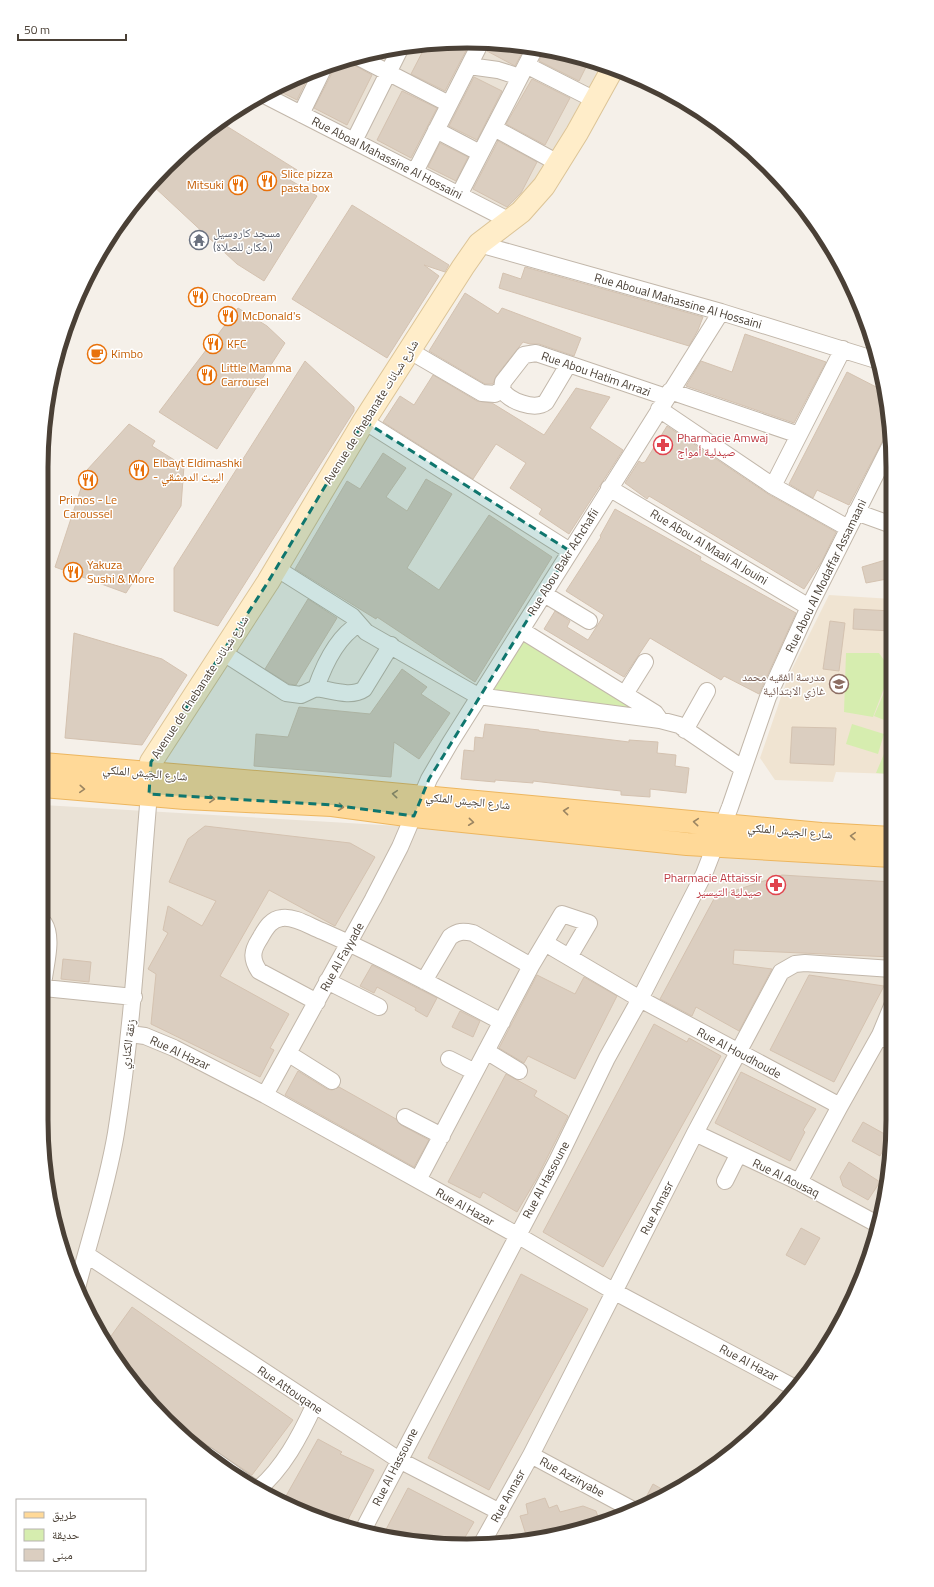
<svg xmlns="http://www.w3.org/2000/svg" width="934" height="1587" font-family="'Titillium Web','Noto Naskh Arabic',sans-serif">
<rect width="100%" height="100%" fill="#f5f0e9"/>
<path fill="#eae2d6" d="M467,41L550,49L601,65L516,221L269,92L304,74L384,49Z
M43,805L892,855V1148L870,1257L821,1356L787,1401L727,1458L630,1514L550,1538L495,1545L412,1542L357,1531L279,1502L230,1474L166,1421L129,1379L85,1309L64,1257L45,1176Z"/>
<path fill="#f0e4d2" d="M829,595L892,599V774L836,772L833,782L775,780L760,758L788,677Z"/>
<path fill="#d6edaf" d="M526,636L648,712L491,693Z
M846,653H879L891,670L873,717L844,712Z
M892,674V723L874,716Z
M852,724L884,734L878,754L846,744Z
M892,735V774L876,773Z"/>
<path fill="#dbcec0" stroke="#d4c2b0" d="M469,41H471L445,91L411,74L426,45Z
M490,43L525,47L515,66L487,51Z
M384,49H386L381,58L371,53Z
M544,49L589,61L579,81L539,61Z
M348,60L354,65L372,75L347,125L314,108L333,71V65Z
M311,71L297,100L275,89L304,74Z
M474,77L502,91L477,140L449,126Z
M532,79L570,98L545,145L506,124Z
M402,91L437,108L411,158L377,140Z
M220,122L297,170L290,180L317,196L264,281L237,264L151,184L166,166Z
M498,141L537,162L521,193L507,207L473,189Z
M440,143L468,157L456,181L428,167Z
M352,205L449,265L445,272L424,265L439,276L387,358L292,299Z
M525,267L703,317L698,330L689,346L499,288L503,273L521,279Z
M465,293L498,314L502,308L581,338L574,356L539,344H530L523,342L496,376L493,384H485L429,351Z
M238,308L267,326L285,343L217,449L159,412Z
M745,334L826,362L794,423L686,386L701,361L732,372Z
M305,361L354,407V411L218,626L174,611V568Z
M847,372L882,390L890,430L884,438L849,505L817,490L813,498L789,484Z
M433,375L477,401L492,403L544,435L576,388L610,397L590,428L623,450L569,534L539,514L542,509L510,488L526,463L496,444L473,479L383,422L400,396L414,405Z
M129,424L155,441L152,446L184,466L181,506L126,593L55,567L87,470Z
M667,426L768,494L836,532L822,561L804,589L649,496L647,499L625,483L639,461L642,463L645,462Z
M383,453L406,468L386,497L407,511L426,479L452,494L407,568L439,590L489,515L552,557L475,682L377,617L376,619L295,569L347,481L360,489Z
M615,509L701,557L700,560L796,613L759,694L724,676L721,680L650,638L624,677L544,629L555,611L570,621L567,627L588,640L597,626L604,615L566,591L601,537L600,536Z
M892,558V578L866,583L862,567Z
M308,599L337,618L296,685L289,684L265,669Z
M854,609L892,611V631L853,629Z
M830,621L845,623L839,671L823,669Z
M74,633L162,659L187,675L142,745L65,738Z
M402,669L427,687L421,694L450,713L419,759L394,742L391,777L254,766L256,734L288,737L299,707L370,714Z
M485,724L539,730V731L629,742V740L658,742L657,753L676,755L675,766L689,768L686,793L650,789V797L621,795V791L533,781V783L495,780V782L461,779L464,750L474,751L475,737L483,738Z
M792,727L836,728L834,765L790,763Z
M205,826L350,843L375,857L335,926L269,890L220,976L289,1014L270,1048L274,1050L260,1077L151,1024L156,974L148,969L168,933L163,930L168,906L202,926L216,901L169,882L188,839Z
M782,875L892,882V957L734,950L733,964L772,969L739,1031L696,1007L692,1016L660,999L715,897Z
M63,959L91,962L89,982L61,979Z
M372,965L437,998L427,1017L415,1010L416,1008L377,987L374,993L360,986Z
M537,975L575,994L584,977L617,996L575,1079L528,1056L524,1063L499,1048Z
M809,975L884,986L834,1082L770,1050Z
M460,1011L480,1021L473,1037L452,1027Z
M654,1024L687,1042L689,1038L721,1056L603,1267L543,1232Z
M298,1071L327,1089L332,1090L339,1087L396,1119L401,1125L429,1140L414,1167L285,1095Z
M741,1072L816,1109L803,1130L805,1132L790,1161L715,1123Z
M506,1074L537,1091L534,1096L568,1116L537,1178L517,1212L483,1192L480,1198L448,1182Z
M863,1122L890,1137L880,1156L852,1141Z
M849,1162L880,1182L868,1200L843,1186L840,1177Z
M801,1228L820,1238L805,1265L786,1255Z
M521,1274L588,1309L489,1490L428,1458Z
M132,1307L293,1420L252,1475L159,1413L129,1379L106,1343Z
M318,1439L342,1452L340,1454L374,1470L344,1527L276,1501L286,1496Z
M653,1484L667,1492L643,1506L642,1505Z
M408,1488L474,1522L461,1544L412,1542L382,1537Z
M545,1498L549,1508L557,1505L560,1512L583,1506L596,1511L600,1523L550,1538L528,1541L520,1516L528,1514L526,1504Z"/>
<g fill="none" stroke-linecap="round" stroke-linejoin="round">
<g stroke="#c2b7aa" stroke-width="18">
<path id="street" d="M358,57L449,104
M526,65L595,100
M469,66L498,70L520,77
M264,95L510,221
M301,114L324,67
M494,128L558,163
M436,130L480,153
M354,141L401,47
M415,172L481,42
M459,195L535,48
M479,244L721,312L876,360
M410,351L482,393L495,394L502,389
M568,365L546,402C535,411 508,401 502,389L503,382L524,355L536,353L666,397
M659,409L773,486L799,435L670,391
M364,421L570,551
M799,435L843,349
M773,486L848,528
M609,488L809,607
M856,512L892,525
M276,568L352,616L366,632L478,696L660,720
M544,594L589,621
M359,624C338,636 324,665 316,688C331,690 351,698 364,689L391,645
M521,630L655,713L660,720L679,725L742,768
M222,652L286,693L301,695L316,688
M625,694L645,662
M685,730L707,691
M44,923C53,937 46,962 44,978
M545,943L640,999L840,1106
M327,981L379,1007
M424,981L450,937C458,931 463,931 473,933L531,966
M44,988L134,997
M317,1002L259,971C251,959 252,951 259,940C265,930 270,919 282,918C295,916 311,927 322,931C384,958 443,991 502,1022
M130,1034L145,1036L174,1048L265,1095L517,1235L615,1292L797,1389
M880,1035L892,1042
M486,1051L519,1071
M289,1054L332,1081
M449,1059L475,1072
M265,1095L373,899L400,847L429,779L450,743L721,312
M405,1117L442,1136
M695,1133L799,1182L877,1224
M418,1180L531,966L562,914L589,923L569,957
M725,1181L738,1155
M799,1182L840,1106L880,1035L892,1006
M87,1255L399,1460L500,1512
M77,1288C90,1237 107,1187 116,1133C134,1021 139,907 149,794
M207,1455L254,1488
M531,1455L635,1511
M257,1490C283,1469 300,1436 314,1406
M362,1532L557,1161L607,1058L640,999L704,874L730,807L768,697L809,607L892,442
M481,1545L531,1455L695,1133L781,972L795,964L805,963L892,969"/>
</g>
<g stroke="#dcc497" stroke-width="24">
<path id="secondary" d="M149,791L151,762L268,582L364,421L463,267L479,244L521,212L544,186L577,133L613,68"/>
</g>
<g stroke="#edb65f" stroke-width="24">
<path id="primary" d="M43,764L327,788L821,834L892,838
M43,786L185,798L332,805L414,816L687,844L892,856"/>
</g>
<use href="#street" stroke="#fff" stroke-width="16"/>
<use href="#secondary" stroke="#ffedc9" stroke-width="22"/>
<use href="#primary" stroke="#ffd998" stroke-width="22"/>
</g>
<defs><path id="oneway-chevron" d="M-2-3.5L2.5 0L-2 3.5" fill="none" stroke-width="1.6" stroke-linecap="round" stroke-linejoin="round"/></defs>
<g stroke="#9b8562">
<use href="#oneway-chevron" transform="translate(82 789) rotate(4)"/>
<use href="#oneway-chevron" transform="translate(395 794) rotate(-175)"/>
<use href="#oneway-chevron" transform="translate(212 799) rotate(3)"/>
<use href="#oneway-chevron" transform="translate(341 807) rotate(7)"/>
<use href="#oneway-chevron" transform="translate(566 811) rotate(-174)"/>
<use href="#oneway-chevron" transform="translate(471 822) rotate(6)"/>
<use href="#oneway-chevron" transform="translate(696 822) rotate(-175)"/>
<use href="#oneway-chevron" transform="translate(853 836) rotate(-176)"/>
</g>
<path fill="#0f766e" fill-opacity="0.2" stroke="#0f766e" stroke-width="3" stroke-dasharray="8 5" stroke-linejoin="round" d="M364,421L570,551L429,779L414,816L332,805L149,794L151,762L268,582Z"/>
<defs>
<g id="restaurant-ring" transform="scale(1)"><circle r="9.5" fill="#fff" stroke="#e8710a" stroke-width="1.5"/><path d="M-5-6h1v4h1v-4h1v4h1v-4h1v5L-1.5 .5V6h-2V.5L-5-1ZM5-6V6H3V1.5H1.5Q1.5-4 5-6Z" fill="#e8710a"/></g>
<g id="temple-ring" transform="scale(1)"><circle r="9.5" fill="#fff" stroke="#6b7280" stroke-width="1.5"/><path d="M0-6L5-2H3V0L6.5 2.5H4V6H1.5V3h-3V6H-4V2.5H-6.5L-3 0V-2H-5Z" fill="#6b7280"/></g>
<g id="cafe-ring" transform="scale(1)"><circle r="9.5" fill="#fff" stroke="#e8710a" stroke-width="1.5"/><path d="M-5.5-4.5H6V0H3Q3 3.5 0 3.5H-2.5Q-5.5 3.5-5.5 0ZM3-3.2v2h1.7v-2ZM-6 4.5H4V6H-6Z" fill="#e8710a"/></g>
<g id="pharmacy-ring" transform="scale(1)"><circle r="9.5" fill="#fff" stroke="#e0444e" stroke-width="1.5"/><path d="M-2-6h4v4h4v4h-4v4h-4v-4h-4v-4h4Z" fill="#e0444e"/></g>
<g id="school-ring" transform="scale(1)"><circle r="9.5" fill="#fff" stroke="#8d6e63" stroke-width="1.5"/><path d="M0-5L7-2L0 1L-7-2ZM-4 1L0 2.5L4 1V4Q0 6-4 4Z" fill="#8d6e63"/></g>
</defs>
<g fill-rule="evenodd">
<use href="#restaurant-ring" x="267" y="181"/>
<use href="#restaurant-ring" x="238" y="185"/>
<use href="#temple-ring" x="199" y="240"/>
<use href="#restaurant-ring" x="198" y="297"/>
<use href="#restaurant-ring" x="228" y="316"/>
<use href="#restaurant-ring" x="213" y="344"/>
<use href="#cafe-ring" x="97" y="354"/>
<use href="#restaurant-ring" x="207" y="375"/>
<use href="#pharmacy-ring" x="663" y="445"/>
<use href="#restaurant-ring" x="139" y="470"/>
<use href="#restaurant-ring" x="88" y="480"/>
<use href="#restaurant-ring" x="73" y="572"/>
<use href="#school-ring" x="839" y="684"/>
<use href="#pharmacy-ring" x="776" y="885"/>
</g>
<g text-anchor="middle" stroke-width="3" stroke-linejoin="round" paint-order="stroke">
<g font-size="12" fill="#4a4036" stroke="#fff">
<text transform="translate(387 158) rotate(27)" y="4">Rue Aboal Mahassine Al Hossaini</text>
<text transform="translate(678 301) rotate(16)" y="4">Rue Aboual Mahassine Al Hossaini</text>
<text transform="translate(596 374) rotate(19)" y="4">Rue Abou Hatim Arrazi</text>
<text transform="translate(371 412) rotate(-58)" y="4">Avenue de Chebanate شارع شبانات</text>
<text transform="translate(709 547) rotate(31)" y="4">Rue Abou Al Maali Al Jouini</text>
<text transform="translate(563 562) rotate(-58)" y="4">Rue Abou Bakr Achchafii</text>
<text transform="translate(826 576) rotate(-64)" y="4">Rue Abou Al Modaffar Assamaani</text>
<text transform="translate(200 687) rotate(-57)" y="4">Avenue de Chebanate شارع شبانات</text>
<text transform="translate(145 773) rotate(5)" y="4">شارع الجيش الملكي</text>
<text transform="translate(468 801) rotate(6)" y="4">شارع الجيش الملكي</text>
<text transform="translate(790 831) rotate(5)" y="4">شارع الجيش الملكي</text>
<text transform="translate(342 957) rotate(-61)" y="4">Rue Al Fayyade</text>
<text transform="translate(128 1044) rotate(-82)" y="4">زنقة الكناري</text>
<text transform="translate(180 1053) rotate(25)" y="4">Rue Al Hazar</text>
<text transform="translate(739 1053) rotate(28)" y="4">Rue Al Houdhoude</text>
<text transform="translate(786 1178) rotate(26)" y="4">Rue Al Aousaq</text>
<text transform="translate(546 1180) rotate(-62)" y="4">Rue Al Hassoune</text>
<text transform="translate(465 1207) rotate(29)" y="4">Rue Al Hazar</text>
<text transform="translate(657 1208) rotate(-63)" y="4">Rue Annasr</text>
<text transform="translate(749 1363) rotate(28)" y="4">Rue Al Hazar</text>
<text transform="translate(290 1390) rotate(34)" y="4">Rue Attouqane</text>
<text transform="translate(395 1467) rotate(-63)" y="4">Rue Al Hassoune</text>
<text transform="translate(572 1477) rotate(28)" y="4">Rue Azziryabe</text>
<text transform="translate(508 1496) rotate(-61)" y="4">Rue Annasr</text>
</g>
<g font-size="12" fill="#c56008" stroke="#fff" text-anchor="start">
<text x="281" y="178">Slice pizza<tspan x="281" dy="14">pasta box</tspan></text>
<text x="224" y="189" text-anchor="end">Mitsuki</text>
<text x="212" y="301">ChocoDream</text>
<text x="242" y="320">McDonald's</text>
<text x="227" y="348">KFC</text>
<text x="111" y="358">Kimbo</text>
<text x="221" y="372">Little Mamma<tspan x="221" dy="14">Carrousel</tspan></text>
<text x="153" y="467">Elbayt Eldimashki<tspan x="153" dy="14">- البيت الدمشقي</tspan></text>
<text x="88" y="504" text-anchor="middle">Primos - Le<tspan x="88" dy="14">Caroussel</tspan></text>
<text x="87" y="569">Yakuza<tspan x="87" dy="14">Sushi &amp; More</tspan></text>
</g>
<g font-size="12" fill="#5b616d" stroke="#fff" text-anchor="start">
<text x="213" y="237">مسجد كاروسيل<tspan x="213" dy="14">(مكان للصلاة )</tspan></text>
</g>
<g font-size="12" fill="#be3a42" stroke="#fff" text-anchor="start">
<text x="677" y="442">Pharmacie Amwaj<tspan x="677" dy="14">صيدلية أمواج</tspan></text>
<text x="762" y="882" text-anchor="end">Pharmacie Attaissir<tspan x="762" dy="14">صيدلية التيسير</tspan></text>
</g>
<g font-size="12" fill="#785e54" stroke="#fff" text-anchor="end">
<text x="825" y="681">مدرسة الفقيه محمد<tspan x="825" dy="14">غازي الابتدائية</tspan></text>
</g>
</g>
<path d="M0 0H934V1587H0ZM467 48H467A419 419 0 0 1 886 467V1120A419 419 0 0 1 467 1539H467A419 419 0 0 1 48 1120V467A419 419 0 0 1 467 48Z" fill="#fff" fill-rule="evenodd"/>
<path fill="none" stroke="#4a4036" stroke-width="5" d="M467 48H467A419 419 0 0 1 886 467V1120A419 419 0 0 1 467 1539H467A419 419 0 0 1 48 1120V467A419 419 0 0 1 467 48Z"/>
<rect x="16" y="1499" width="130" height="72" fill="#ffffff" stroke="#b7b3af"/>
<rect x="24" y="1512" width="20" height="6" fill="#ffd998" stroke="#b7b3af"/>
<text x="52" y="1519" font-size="12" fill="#4a4036">طريق</text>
<rect x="24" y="1529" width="20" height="12" fill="#d6edaf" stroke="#b7b3af"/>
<text x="52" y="1539" font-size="12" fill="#4a4036">حديقة</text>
<rect x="24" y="1549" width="20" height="12" fill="#dbcec0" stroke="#b7b3af"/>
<text x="52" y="1559" font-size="12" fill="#4a4036">مبنى</text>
<path d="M18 34v6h108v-6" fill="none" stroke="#4a4036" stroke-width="2"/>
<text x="24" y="34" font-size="12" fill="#4a4036" stroke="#ffffff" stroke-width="3" paint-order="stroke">50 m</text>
</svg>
